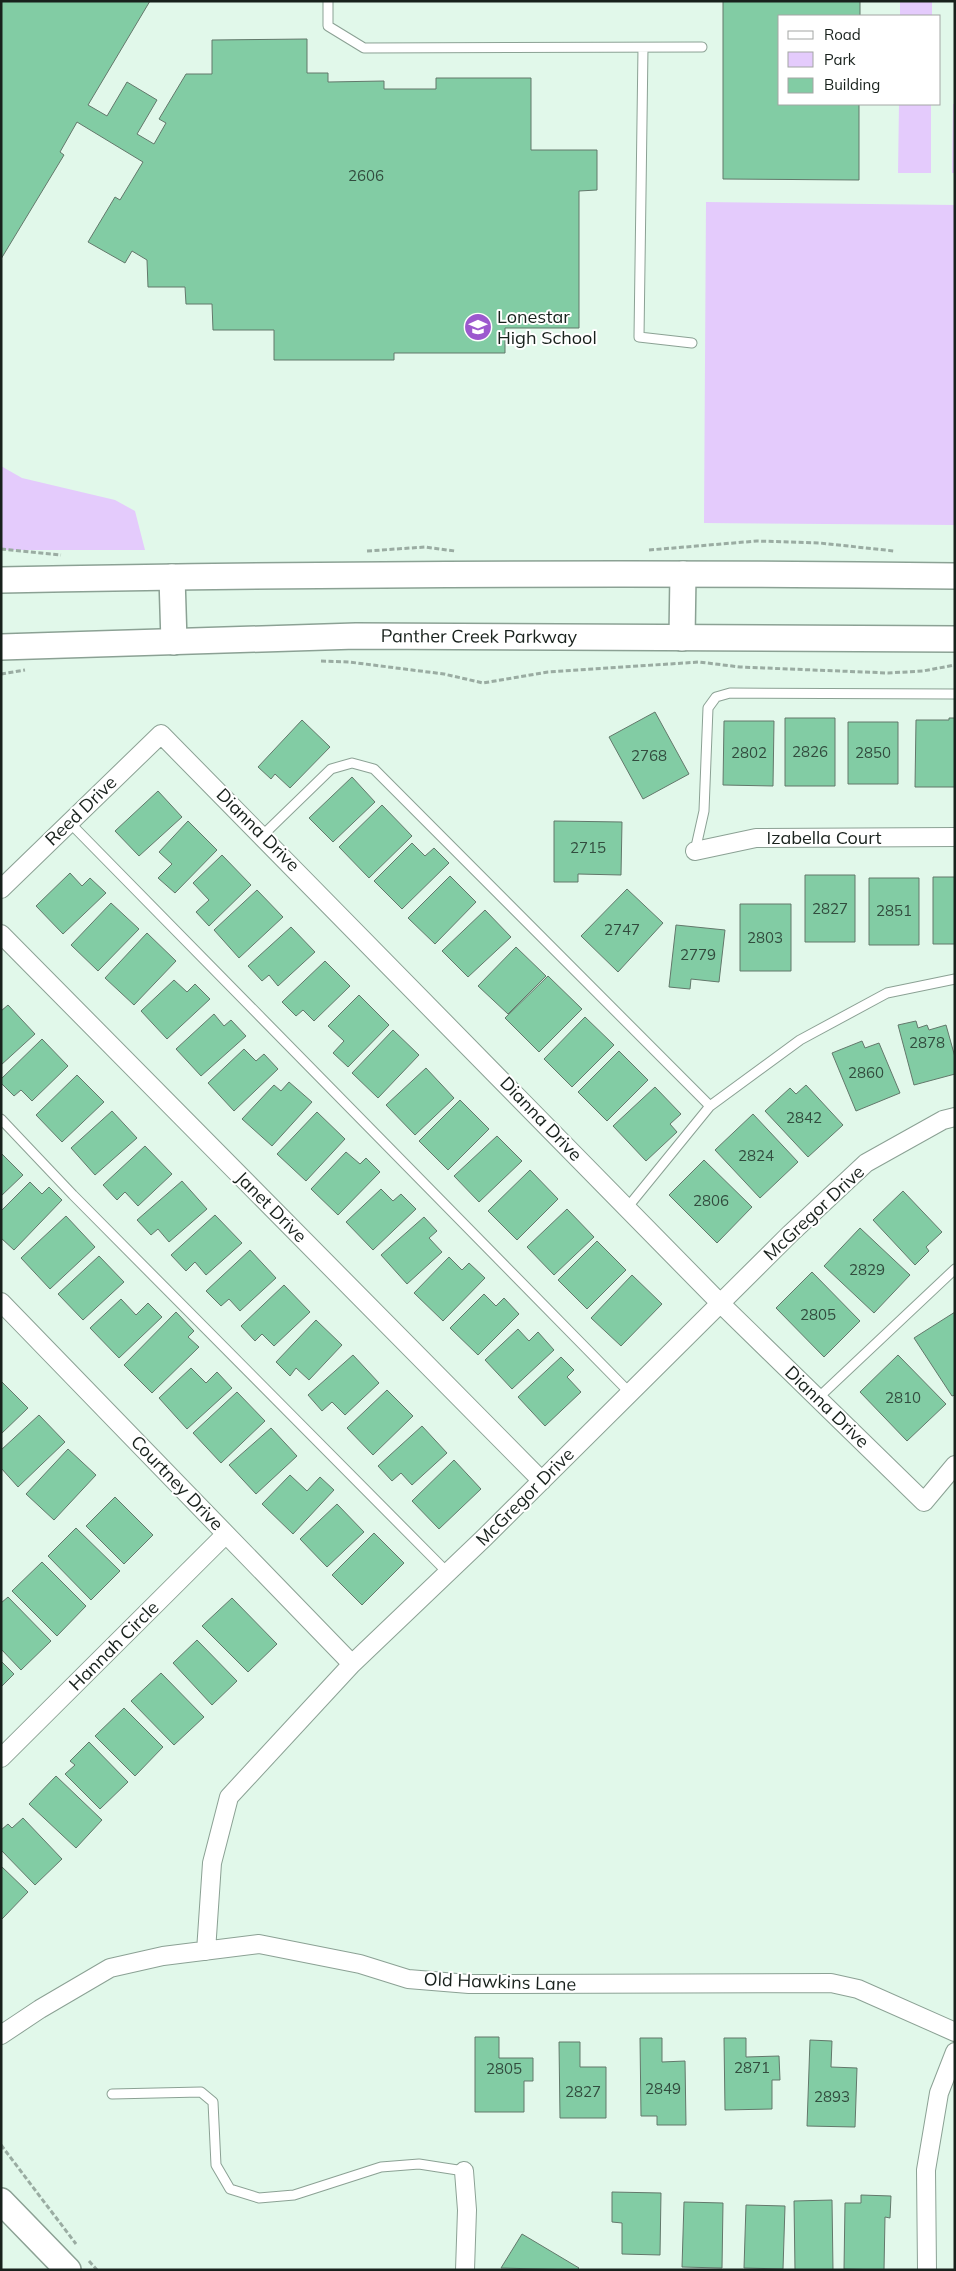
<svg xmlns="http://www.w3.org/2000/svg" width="956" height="2271" font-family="Mulish,sans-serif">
<rect width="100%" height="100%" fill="#e1f8ea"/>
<path fill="#e4cbfc" d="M900,1H932V16H900Z
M899,104H931V173H898Z
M953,104H955V173H952Z
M706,202L955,205V525L704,523Z
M1,466L22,478L115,500L135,511L145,550H1Z"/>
<path fill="#82cca4" stroke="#63786b" d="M1,1H150L88,105L107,116L127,82L157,100L137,134L154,144L166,123L159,119L186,74H212V40L307,39V73H328V82L384,81V89H436V78H531V150H597V190L579,191V328H505V353H394V360H274V330H213L212,304H186L185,287H148L147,260L132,251L125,263L88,242L115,197L120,200L143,162L77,122L60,152L64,155L1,259Z
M723,1H860V16H780V104H859V180L723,179Z
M655,712L689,774L643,799L609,737Z
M785,718H835V786H785Z
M949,718H955V787H915L916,720H949Z
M302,720L330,747L290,788L275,774L271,779L258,767Z
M724,721H774L773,786L723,785Z
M848,722H898V784H848Z
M352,777L375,802L333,842L309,818Z
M158,791L182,817L139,856L115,831Z
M382,805L412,836L369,878L339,847Z
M188,821L217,850L175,893L158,878L172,864L159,852Z
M554,821L622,822L621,875L578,874V882H554Z
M412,843L425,856L434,848L449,863L402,909L374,881Z
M222,855L251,885L209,926L196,912L209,900L193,883Z
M70,873L82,886L90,878L106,893L63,934L36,906Z
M805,875H855V942H805Z
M450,876L476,902L435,944L408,918Z
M933,877H955V944H933Z
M869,878H919V945H869Z
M627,889L663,923L618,972L581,936Z
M257,890L283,917L239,958L214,930Z
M111,903L139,929L98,971L71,945Z
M740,904H791V971H740Z
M485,910L511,937L468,977L442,951Z
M676,925L725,930L719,982L691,979L690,989L669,987Z
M291,927L315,952L278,986L269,975L262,981L248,966Z
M147,933L176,961L134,1005L105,978Z
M516,947L546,976L508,1014L478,986Z
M325,961L350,986L314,1021L303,1010L296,1016L282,1002Z
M548,976L582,1009L539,1052L505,1018Z
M174,980L187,992L195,984L210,999L167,1039L141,1011Z
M359,995L389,1025L348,1067L333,1053L344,1041L328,1026Z
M8,1005L35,1034L1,1065V1011Z
M214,1014L224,1026L231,1020L246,1036L201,1076L176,1049Z
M585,1017L614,1045L572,1087L544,1059Z
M916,1021L918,1028L927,1025L929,1030L946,1025L955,1057V1074L914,1085L898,1025Z
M393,1030L419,1055L378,1098L352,1073Z
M42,1039L68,1066L32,1101L21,1090L14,1096L1,1083V1079Z
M862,1041L865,1048L879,1043L900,1093L856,1111L832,1053Z
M244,1049L256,1061L264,1054L278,1069L234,1111L208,1083Z
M619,1051L648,1080L607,1121L578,1092Z
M426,1068L454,1098L415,1135L386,1105Z
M77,1075L104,1102L62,1142L36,1115Z
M289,1082L312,1102L272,1146L242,1119L274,1085L281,1091Z
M806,1085L843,1125L808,1157L765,1111L790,1088L796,1094Z
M655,1087L681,1114L670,1124L677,1132L646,1161L613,1126Z
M460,1100L489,1129L448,1170L419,1141Z
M112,1111L137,1138L95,1175L71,1148Z
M317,1112L345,1139L306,1181L277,1154Z
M753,1114L798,1162L760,1198L715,1150Z
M497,1136L522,1161L479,1202L454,1176Z
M145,1146L172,1174L138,1206L125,1192L117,1200L103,1185Z
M346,1152L360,1164L366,1158L380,1172L338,1215L311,1189Z
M1,1153L23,1175L1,1196Z
M704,1160L752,1207L717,1243L669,1195Z
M530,1170L558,1199L517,1240L488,1211Z
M182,1181L207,1209L169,1242L158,1229L151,1235L137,1220Z
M30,1182L42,1194L49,1187L62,1200L14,1250L1,1238V1211Z
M381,1189L393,1201L401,1194L416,1209L373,1250L346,1222Z
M903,1191L942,1232L926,1247L929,1251L915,1265L873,1220Z
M567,1209L594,1237L554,1275L527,1247Z
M215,1215L242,1243L206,1275L195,1262L186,1271L171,1255Z
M66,1216L95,1247L50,1289L21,1258Z
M424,1217L437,1231L429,1238L442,1252L407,1284L381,1255Z
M860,1228L910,1275L874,1313L824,1266Z
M597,1241L626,1270L587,1309L558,1280Z
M250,1250L276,1278L240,1311L229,1299L221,1306L206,1291Z
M99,1256L124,1282L83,1320L58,1294Z
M449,1257L462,1270L469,1263L485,1278L443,1321L414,1293Z
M812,1272L860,1321L824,1357L776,1308Z
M632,1275L662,1304L621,1346L591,1318Z
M284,1285L310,1312L274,1346L262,1334L255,1341L241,1326Z
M484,1294L496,1306L504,1298L519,1314L478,1355L450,1328Z
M121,1299L136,1315L148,1303L162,1317L119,1358L90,1328Z
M176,1312L194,1331L188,1337L199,1347L152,1393L124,1365Z
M955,1312V1395L952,1396L914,1338Z
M316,1320L342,1345L309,1380L296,1368L290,1376L276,1362Z
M518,1329L529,1341L538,1332L554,1350L512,1389L485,1360Z
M353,1355L379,1383L345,1415L332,1402L322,1411L308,1395Z
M898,1355L946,1404L907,1441L860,1392Z
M561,1357L574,1370L567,1377L581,1392L545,1426L518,1397Z
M191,1368L206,1383L217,1372L232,1388L187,1429L159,1398Z
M1,1381L28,1408L1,1434Z
M387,1390L413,1416L373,1455L347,1428Z
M237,1392L265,1421L221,1463L193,1433Z
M39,1415L65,1442L18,1487L1,1468V1450Z
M422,1426L447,1453L412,1485L401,1473L392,1481L378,1466Z
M271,1428L297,1456L256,1494L229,1465Z
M68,1449L96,1475L54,1520L26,1494Z
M454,1460L481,1489L439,1529L412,1501Z
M290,1475L307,1491L320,1477L334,1490L293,1534L262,1504Z
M115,1497L153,1535L124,1564L86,1526Z
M337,1504L364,1532L327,1567L300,1539Z
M76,1528L120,1571L91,1600L48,1556Z
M374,1533L404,1563L362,1605L332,1575Z
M42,1562L86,1606L57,1636L12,1591Z
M8,1597L51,1641L21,1670L1,1649V1603Z
M232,1598L277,1644L248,1672L202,1626Z
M197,1640L237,1681L212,1705L173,1663Z
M1,1661L14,1674L1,1687Z
M161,1673L204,1717L174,1745L131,1701Z
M124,1708L163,1747L135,1776L95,1736Z
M89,1742L128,1782L100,1809L65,1774L75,1765L70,1761Z
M56,1776L102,1820L76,1848L29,1804Z
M23,1818L62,1859L35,1885L1,1850V1830L8,1824L12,1828Z
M1,1866L28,1892L2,1919L1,1918Z
M475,2037H499V2058H533V2081H524V2112H475Z
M640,2038H662V2062L685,2061L686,2125H657V2116H641Z
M724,2038H746V2057L779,2056L780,2080H772V2109L725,2110Z
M810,2040L832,2041L831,2067L857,2068L855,2127L807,2126Z
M559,2042H580V2067H606V2118H560Z
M612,2192L661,2193L660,2255L622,2254V2223L612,2222Z
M861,2195L891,2196L890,2218L885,2217L884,2270L844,2269L845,2203H861Z
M832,2200L833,2270H795L794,2201Z
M684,2202L723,2203L722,2268L682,2267Z
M746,2205L785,2206L783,2269L744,2268Z
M522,2234L579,2268L577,2270L501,2268Z"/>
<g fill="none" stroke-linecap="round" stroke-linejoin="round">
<g stroke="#8ba194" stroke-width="11">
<path id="lane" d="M328,1V26L364,48L702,47
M643,48L639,337L692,343
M70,823L630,1393
M263,835L331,769L352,763L374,769L710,1106
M695,851L704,811L708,708L716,697L730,693L955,694
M1,1119L73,1195L448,1573
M627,1208L710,1106L800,1040L887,993L955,979
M818,1398L955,1269
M112,2094L201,2092L213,2102L216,2165L230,2189L259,2198L294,2195L381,2167L419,2164L464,2171"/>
</g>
<g stroke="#8ba194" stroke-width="20">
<path id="street" d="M695,851L756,838L955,837
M1,889L161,734L720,1303L924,1502L955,1465
M1,934L542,1481
M1,1302L352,1664
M1,1758L226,1534
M206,1951L212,1863L229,1797L352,1664L484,1538L790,1234L866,1163L943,1120L955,1117
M1,2035L40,2009L110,1968L163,1956L259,1944L360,1964L408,1979L469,1984L831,1983L858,1989L955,2032
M464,2171L467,2210L465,2270
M927,2270L926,2170L939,2093L955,2052"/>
</g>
<g stroke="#8ba194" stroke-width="28">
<g id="secondary">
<path d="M172,577L174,642"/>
<path d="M1,580C319,574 637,572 955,576"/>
<path d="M682,638L683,574"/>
<path id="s1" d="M1,647L356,636L955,639"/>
<path d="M1,2201L68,2270"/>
</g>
</g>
<path stroke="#9aaca2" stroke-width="3" stroke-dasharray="5 2.5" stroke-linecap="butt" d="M1,549L61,555
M649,550L757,541L820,543L894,551
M367,551L425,547L455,551
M321,661L349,662L444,674L483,683L548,672L699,662L740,667L888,673L923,671L955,665
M1,674L25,670
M1,2145L76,2244
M89,2261L97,2270"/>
<use href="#lane" stroke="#fff" stroke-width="9"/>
<use href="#street" stroke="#fff" stroke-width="18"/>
<use href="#secondary" stroke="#fff" stroke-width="25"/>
</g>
<defs>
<g id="school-disc" transform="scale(1.4375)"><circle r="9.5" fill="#9c59ce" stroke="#fff"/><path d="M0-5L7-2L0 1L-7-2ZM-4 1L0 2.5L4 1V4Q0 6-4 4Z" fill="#fff"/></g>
</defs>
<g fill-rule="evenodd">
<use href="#school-disc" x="478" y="327"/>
</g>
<g text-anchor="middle" stroke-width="4" stroke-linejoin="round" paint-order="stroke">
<g font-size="15" fill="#324c3e">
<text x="366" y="181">2606</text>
<text x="810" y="757">2826</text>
<text x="749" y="758">2802</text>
<text x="873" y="758">2850</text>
<text x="649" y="761">2768</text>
<text x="588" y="853">2715</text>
<text x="830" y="914">2827</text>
<text x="894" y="916">2851</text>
<text x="622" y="935">2747</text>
<text x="765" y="943">2803</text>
<text x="698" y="960">2779</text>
<text x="927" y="1048">2878</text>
<text x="866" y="1078">2860</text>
<text x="804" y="1123">2842</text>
<text x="756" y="1161">2824</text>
<text x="711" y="1206">2806</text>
<text x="867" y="1275">2829</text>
<text x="818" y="1320">2805</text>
<text x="903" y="1403">2810</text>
<text x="752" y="2073">2871</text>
<text x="504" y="2074">2805</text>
<text x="663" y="2094">2849</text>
<text x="583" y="2097">2827</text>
<text x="832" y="2102">2893</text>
</g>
<g font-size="18" fill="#18211c" stroke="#fff" text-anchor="start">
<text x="497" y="323">Lonestar<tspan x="497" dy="21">High School</tspan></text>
</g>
<g font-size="18" fill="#18211c" stroke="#fff">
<text dy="6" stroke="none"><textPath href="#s1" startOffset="478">Panther Creek Parkway</textPath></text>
<text transform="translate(81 811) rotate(-44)" y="6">Reed Drive</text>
<text transform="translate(258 830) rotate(45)" y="6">Dianna Drive</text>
<text x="824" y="844">Izabella Court</text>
<text transform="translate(541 1119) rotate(46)" y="6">Dianna Drive</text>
<text transform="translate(271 1207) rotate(45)" y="6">Janet Drive</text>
<text transform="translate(814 1213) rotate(-43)" y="6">McGregor Drive</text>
<text transform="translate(827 1407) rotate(44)" y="6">Dianna Drive</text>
<text transform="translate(177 1483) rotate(46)" y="6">Courtney Drive</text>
<text transform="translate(525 1497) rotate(-45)" y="6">McGregor Drive</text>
<text transform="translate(114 1646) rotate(-45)" y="6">Hannah Circle</text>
<text transform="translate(500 1982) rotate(2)" y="6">Old Hawkins Lane</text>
</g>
</g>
<rect width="956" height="2271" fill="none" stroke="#18211c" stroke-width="5"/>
<rect x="778" y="15" width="162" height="90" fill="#ffffff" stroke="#a3a6a4"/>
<rect x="788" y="31" width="25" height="8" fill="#ffffff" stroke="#a3a6a4"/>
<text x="824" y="40" font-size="15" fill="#18211c">Road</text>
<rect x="788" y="52" width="25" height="15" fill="#e4cbfc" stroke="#a3a6a4"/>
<text x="824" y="65" font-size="15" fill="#18211c">Park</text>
<rect x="788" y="78" width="25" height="15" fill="#82cca4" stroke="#a3a6a4"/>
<text x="824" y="90" font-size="15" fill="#18211c">Building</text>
</svg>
